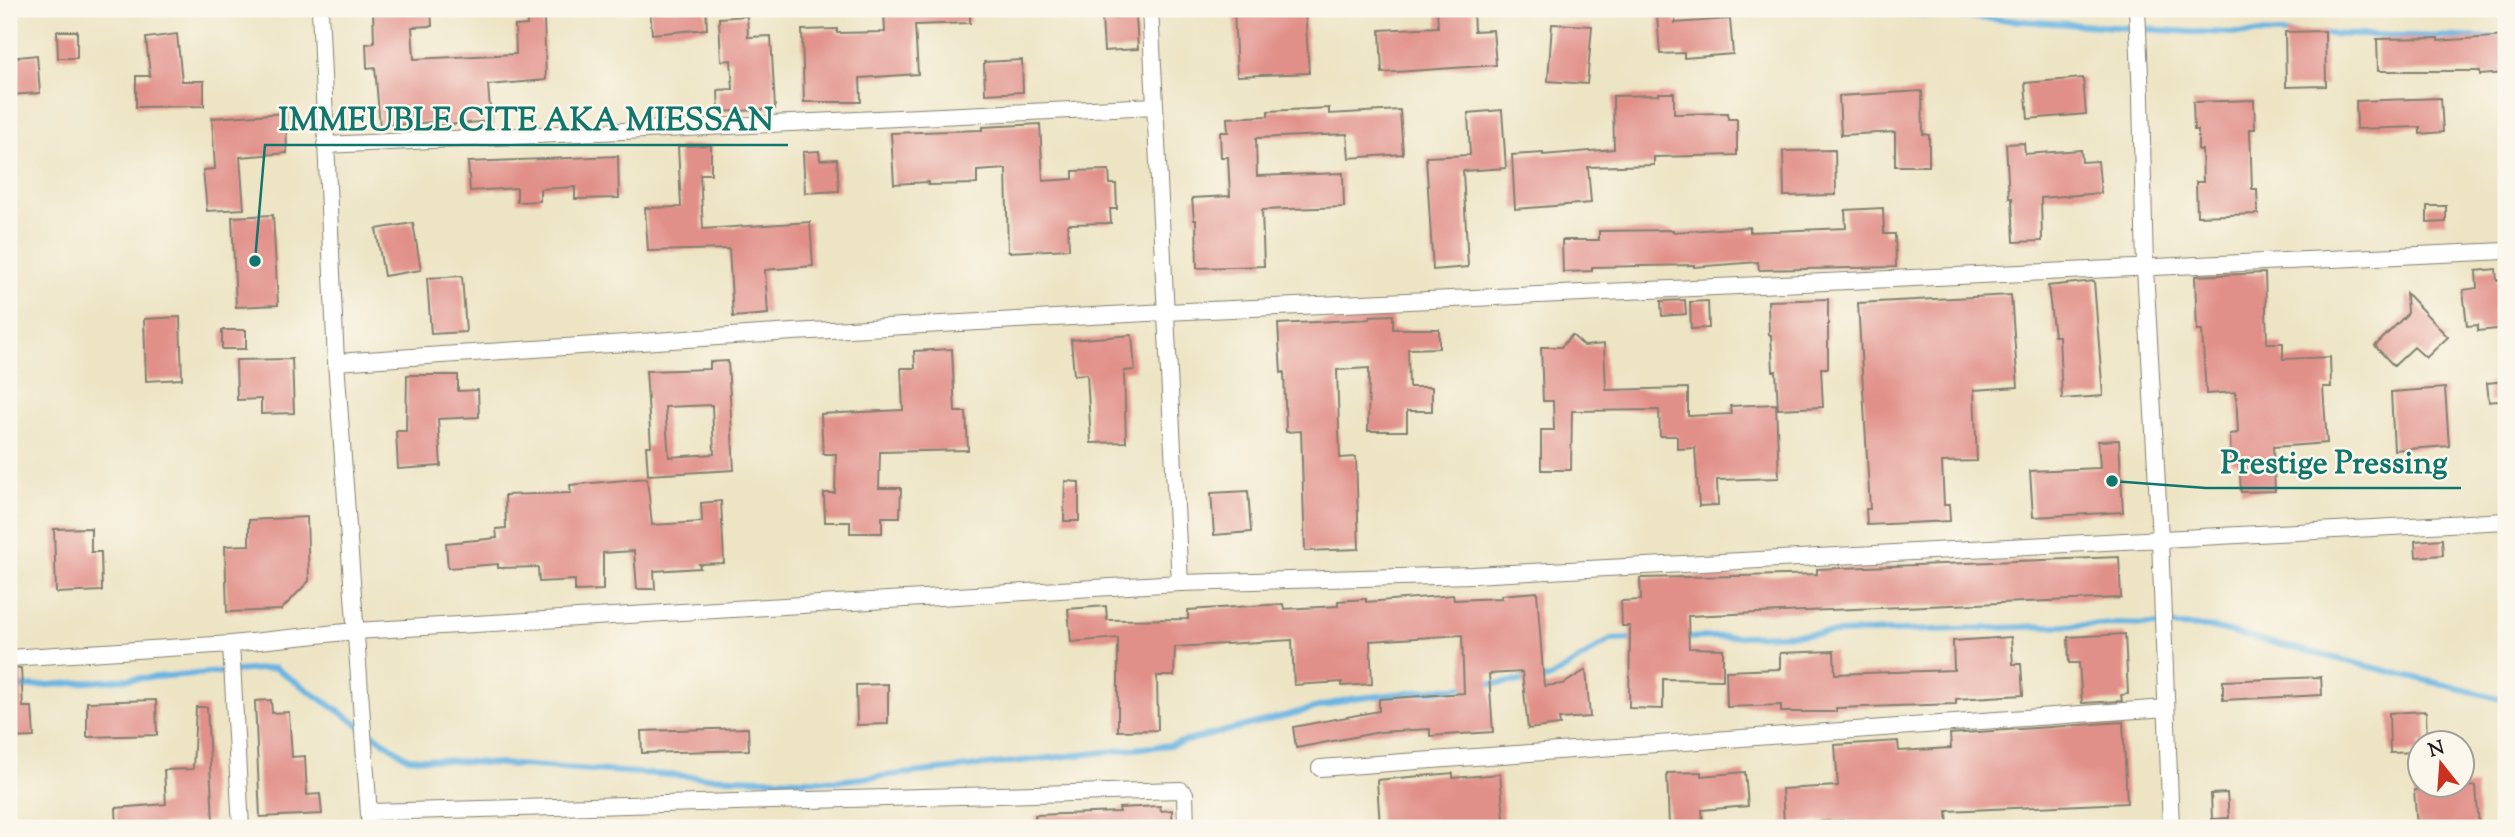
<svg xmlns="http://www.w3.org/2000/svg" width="2515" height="837" font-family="'Sorts Mill Goudy',serif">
<rect width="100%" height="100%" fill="#fbf7ec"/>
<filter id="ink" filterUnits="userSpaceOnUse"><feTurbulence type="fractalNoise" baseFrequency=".0143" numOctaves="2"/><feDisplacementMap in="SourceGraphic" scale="14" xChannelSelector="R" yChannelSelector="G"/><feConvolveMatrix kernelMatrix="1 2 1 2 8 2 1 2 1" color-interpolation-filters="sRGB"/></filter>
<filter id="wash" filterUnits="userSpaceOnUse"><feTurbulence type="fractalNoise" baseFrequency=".00686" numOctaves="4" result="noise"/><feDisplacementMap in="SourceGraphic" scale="28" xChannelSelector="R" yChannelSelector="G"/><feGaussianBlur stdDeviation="1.57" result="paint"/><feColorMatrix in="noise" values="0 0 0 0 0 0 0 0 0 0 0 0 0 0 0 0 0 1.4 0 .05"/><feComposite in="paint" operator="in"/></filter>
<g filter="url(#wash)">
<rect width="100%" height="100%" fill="#ede4c4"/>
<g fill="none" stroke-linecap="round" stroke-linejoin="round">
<path stroke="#68b3e1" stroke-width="6" d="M1836,9L2192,32L2292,34
M2320,34L2506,38
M1681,638L2118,624L2208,627L2506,700
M1482,685L1550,678L1610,640L1638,639
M9,688L275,668L408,758L700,777L836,781L1171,745L1350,699L1471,686"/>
</g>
<g id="blocks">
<path fill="#e19089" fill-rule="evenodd" d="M373,9H431L432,26L412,27L414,59L516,54L515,26L527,25V20L544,19L546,80L488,85L491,121L434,126L433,122L380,126L375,67L367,68L366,44L374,43Z
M650,9H706L707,29L652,34Z
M918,9H970V23L915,25L918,74L860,78L861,102H804L802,30L837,29V33L885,32L884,11Z
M1234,9H1305L1309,73L1237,76Z
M1473,9L1474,31L1493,30L1496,65L1382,73L1380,30L1438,27L1437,10Z
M1675,14V23L1730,19L1733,54L1684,58V53L1660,54L1657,15Z
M747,16L748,37L771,36L775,109L719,112L718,90L733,89L731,60L721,61L719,18Z
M1136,16L1138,49L1104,51L1102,18Z
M1552,24L1592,26L1587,84L1548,81Z
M57,31H77V58H58Z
M2325,31L2326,86L2286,87L2285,32Z
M177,34L182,81H204V106L136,107V76H150L146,38Z
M2506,36V73L2480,75V71H2378L2377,39L2438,38V41Z
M37,55L40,93L9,95V58Z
M1022,60L1023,92L985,94L984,62Z
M2083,78L2086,114L2028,119L2025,83Z
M1922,91L1923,134L1929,135V166H1895V132L1841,135L1839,96Z
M1659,93H1674V114L1727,113L1728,119H1737V155L1654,157V165L1588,167L1591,203L1515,209L1512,155L1543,153V155L1614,149L1613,96L1659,95Z
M2441,98L2443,132L2420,134V127L2357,129L2356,101Z
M2254,100L2255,129H2250L2252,189H2257L2258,214L2197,216L2196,182H2203L2202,150H2198V130H2194L2193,102Z
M1329,108V114L1400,110L1403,154L1349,158L1347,134L1256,138L1257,176L1343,173L1344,207L1262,210L1264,266L1197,268L1196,220H1194L1192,198L1230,196L1228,157H1221L1220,132H1228L1227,118L1268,116V111Z
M1502,110L1506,168L1463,171L1468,267L1433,270L1426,157L1470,155L1468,113Z
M286,113L287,153L240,157L244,209L207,211L203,170L215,169L212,118Z
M1040,124L1043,181L1073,179V171L1109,170L1110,184H1116L1117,209H1110L1111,223L1068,224L1069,249L1008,252L1006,169L977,171V184L928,185V182L894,184L891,133L982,130V127Z
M2024,143L2025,154L2081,150L2082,162L2098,161L2101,193L2041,198L2042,241L2014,242L2012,198H2009L2006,144Z
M711,145V174H700L703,229L810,222L813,266L765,270L768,314L733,317L729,249L648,251L645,208L681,207L678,146Z
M1835,150L1836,195L1784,196L1783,151Z
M819,151L820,160L837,159L839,191L805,193L803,152Z
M618,156L619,198L575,199V187L540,189V201L517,202V188L470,191L468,162Z
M2427,206H2446V222L2427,223Z
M1883,208L1884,234H1895L1896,267L1759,270L1758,262L1694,267V265L1592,267V271L1563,272L1562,240H1599V231L1673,230V232L1750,227V232L1846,228L1845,210Z
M273,215L278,305L236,307L232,217Z
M413,223L421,270L384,276L376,229Z
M2496,269L2497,281L2506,280V328L2478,331V325L2467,326L2463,290L2477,288L2476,271Z
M2265,273L2267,343H2283V359L2330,357L2331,387H2323L2327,443L2273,447L2275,491L2241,492L2239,462L2231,463L2230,434L2238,433L2236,392L2206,394L2202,330H2197L2195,276Z
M462,276L466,332L431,334L427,278Z
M2094,281L2103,396L2062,399L2059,336H2054L2048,286Z
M2406,293L2448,337L2426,358L2414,347L2394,366L2375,346L2407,314Z
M2011,295L2018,387L1974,390L1977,461L1942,462L1944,505H1949L1950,521L1867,525L1866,509H1870L1858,303Z
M1828,299V368H1821L1823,407L1778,409L1776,371H1773L1771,335H1769L1768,301Z
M1685,300L1686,314L1662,316L1661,301Z
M1708,301L1709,328L1691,329L1690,302Z
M1393,315V329H1439V348L1408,349L1409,387H1432V411H1407V431H1368L1369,368L1337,370L1340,458L1356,457L1359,549L1305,551L1301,431L1286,432L1284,372L1281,373L1278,324L1370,319V316Z
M180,317L182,379L146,381L144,319Z
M222,330H246V349H222Z
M1132,335L1135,370L1124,371L1126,442L1091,443L1087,374L1074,375L1071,340Z
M1572,335L1584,346L1604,344L1606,390L1688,388V416L1731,414L1730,406L1776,404L1779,478L1717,480L1718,505L1699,506L1695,448L1677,449V436H1660L1659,410L1572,411L1571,470H1541V430H1554L1553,401H1543L1541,347H1561Z
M952,349L955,412H966L968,450L880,452L879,488H901L900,517H882V533H850V522H825L824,493H835L836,454H823L821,414L903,410L901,368H915L914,351Z
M292,359L294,413L261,414V399L237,400L236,360Z
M728,361L734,470L648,475L646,446H651L646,371L710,369V362ZM712,405L714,454L669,457L665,407Z
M407,375H458V391L478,390L479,417L438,419L441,466L398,469L396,431H406Z
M2506,381V400L2489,402L2487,383Z
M2445,388L2449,446L2394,450L2391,392Z
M2119,440L2123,512L2033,517L2030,471L2100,468L2098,441Z
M647,478L652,525L702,522L701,503L721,501L724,563L699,564L700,568L654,571L655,589H637L634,551L603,553V590L575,591V580L539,582L538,567L498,568V564L448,568L446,543L497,538L496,529L506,528L505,495L571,493L570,485Z
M1065,481L1079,482V521H1064Z
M1248,491L1251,532L1214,535L1211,493Z
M307,517L309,581L281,610L227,612L225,546L249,545V520Z
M91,528V552H101L102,591L56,593L54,529Z
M2442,539L2443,555L2416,557L2415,541Z
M2119,557L2121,598L1688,616L1689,648L1723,649V680L1663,679V709L1629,708L1630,626H1622L1621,601L1641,600L1640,578L1787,575L1817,574V569Z
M1537,592L1544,686L1563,684L1586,670L1590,717L1559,719L1560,725L1528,729L1522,672L1489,674L1493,732L1430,736V729L1380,732L1296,748L1293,727L1379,711V699L1464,693L1462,635L1370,641L1372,684L1342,686V682L1294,685L1292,640L1175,647L1174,676H1157L1158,730L1118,731V638L1071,642L1068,609L1106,606L1107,620L1188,619V610L1283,604L1284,609L1338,606V601L1366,599V602L1453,595L1454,600L1502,598L1501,595Z
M2125,634L2128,694L2121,695L2122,701L2082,703L2079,663H2069L2068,637Z
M2011,637L2013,664H2021L2023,695L1956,699V704L1836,708V712H1781V705L1727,707L1726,671L1780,669V653L1834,651L1835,674L1954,670L1953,641Z
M9,668H21L23,707H32L34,737L9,738Z
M2321,677L2322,695L2223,700V681Z
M888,684V724L857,725L856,685Z
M156,700L157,735L87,737V702Z
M271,700L272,713L289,712L292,757L305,756L307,795L320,794L322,814L260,817L255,701Z
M196,707H207L213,821L161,824V828H117L116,808L166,804L164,770L193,769Z
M2426,711L2427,743H2420V752L2390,753L2389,713Z
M2123,722L2127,803L1947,811L1948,828H1850L1849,820L1784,823L1782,789L1838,786L1835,745L1898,741L1899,751L1951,748L1950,734Z
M748,728L749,750L642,753L641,731Z
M1701,772V776L1745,772L1748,806L1702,810L1703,825L1669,826L1667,773Z
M1453,773V778L1500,774L1505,828H1380L1377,780Z
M2476,786L2479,828H2417L2414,790Z
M2227,793L2229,818L2212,819L2211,794Z
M1160,806L1161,811L1172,810L1173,828H1036L1035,815L1120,812L1119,808Z"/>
</g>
</g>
<g filter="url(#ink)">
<use href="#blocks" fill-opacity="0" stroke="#848070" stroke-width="2"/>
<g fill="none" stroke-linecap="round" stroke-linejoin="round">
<g stroke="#848070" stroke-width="18">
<path id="street" d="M320,9L336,362L370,828
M1150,9L1180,583L1473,575L2506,521
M2137,9L2141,98L2145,268L2160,539L2171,828
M325,145L1155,106
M336,362L793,332L1166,312L2506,251
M231,644L241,828
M9,658L231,644L355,631L1180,583
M1320,768L2166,708
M370,812L1181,790L1185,794L1186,828"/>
</g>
<use href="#street" stroke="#fff" stroke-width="16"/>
</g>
</g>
<path fill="none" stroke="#0f766e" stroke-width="2.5" d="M255 261L265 145H788M2112 481L2206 488H2461"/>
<g fill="#0f766e" stroke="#fbf7ec" stroke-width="2.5">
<circle cx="255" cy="261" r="7"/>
<circle cx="2112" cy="481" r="7"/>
</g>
<g font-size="32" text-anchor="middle" font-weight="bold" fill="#0f766e" stroke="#fbf7ec" stroke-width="5" stroke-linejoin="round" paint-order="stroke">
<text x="526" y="130">IMMEUBLE CITE AKA MIESSAN</text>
<text x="2334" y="473">Prestige Pressing</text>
</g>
<rect width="2515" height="837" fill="none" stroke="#fbf7ec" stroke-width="35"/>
<g transform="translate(2441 764) rotate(343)"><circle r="33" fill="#fbf7ec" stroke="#a29f99" stroke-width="2"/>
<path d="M0-5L12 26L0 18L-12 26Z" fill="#c8321e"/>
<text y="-10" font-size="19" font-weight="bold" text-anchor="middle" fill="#1c1c1c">N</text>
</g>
</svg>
